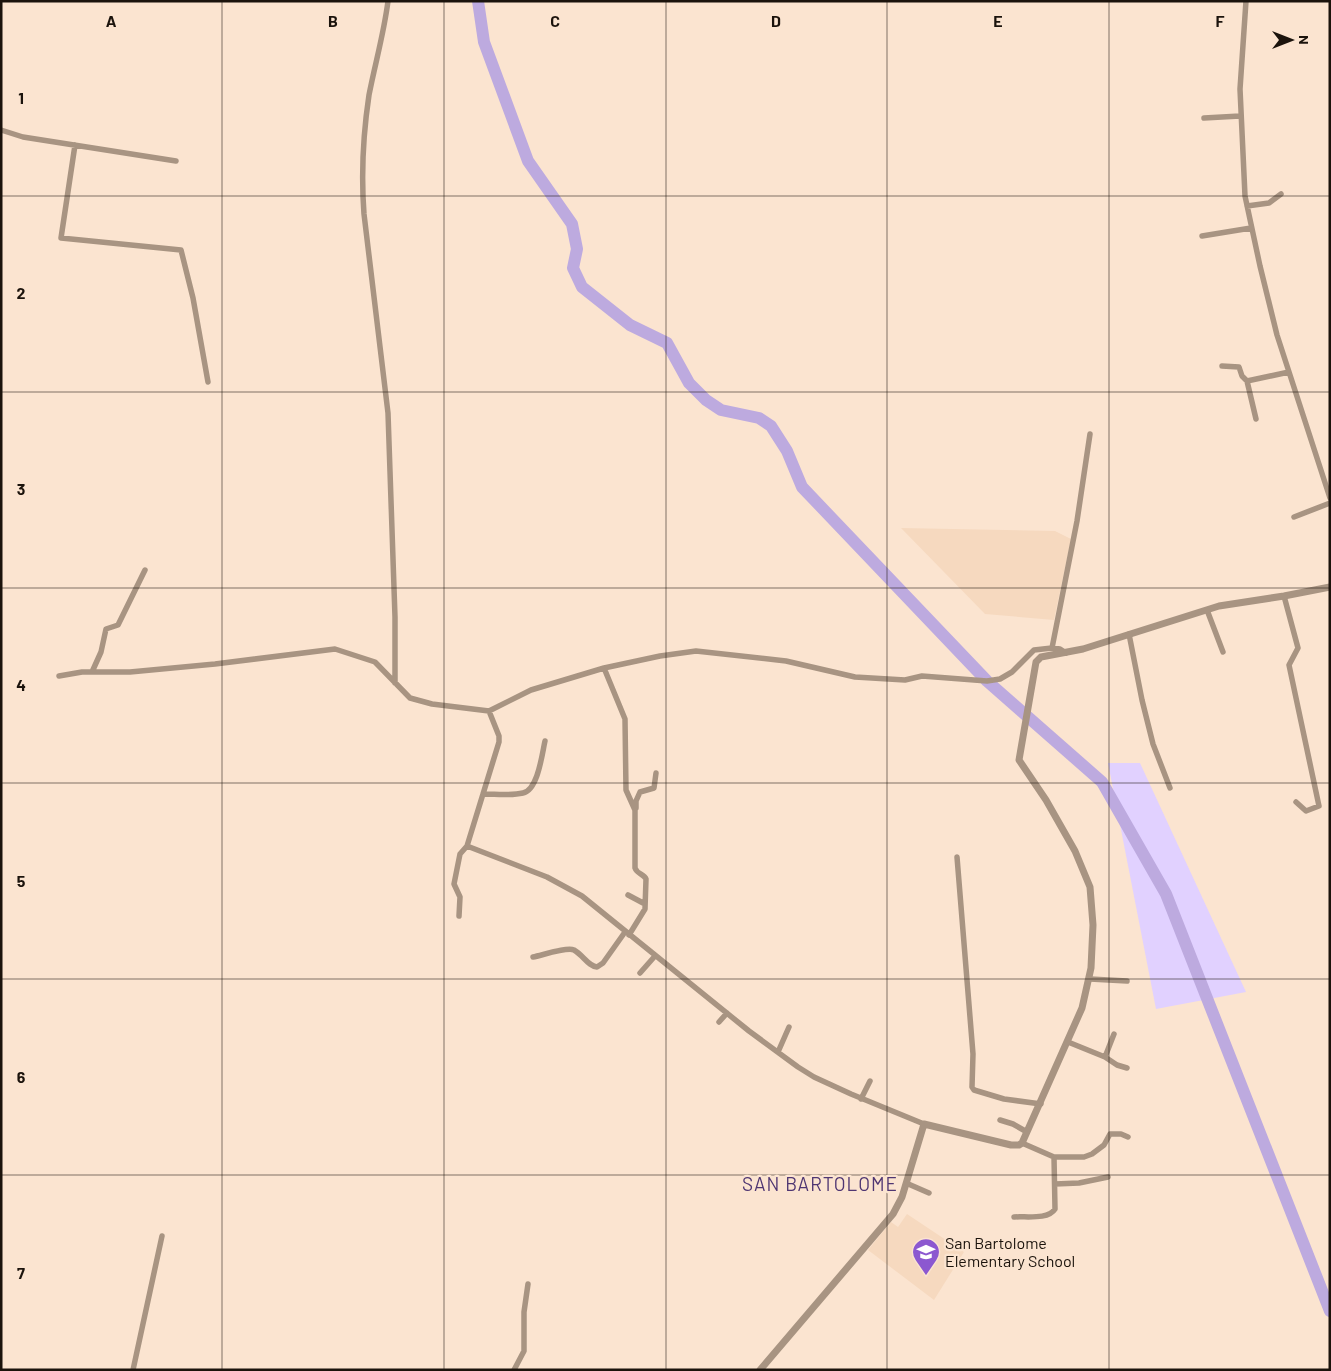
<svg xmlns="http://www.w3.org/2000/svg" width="1331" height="1371" font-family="Barlow,sans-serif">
<rect width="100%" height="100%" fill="#fbe4d0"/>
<path fill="#f6d9bf" d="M901,528L1055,531L1071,539L1054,620L985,614Z
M907,1214L964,1252L934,1300L868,1250L891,1222L898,1227Z"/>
<path fill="#e1d1ff" d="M1108,763H1140L1246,992L1156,1009Z"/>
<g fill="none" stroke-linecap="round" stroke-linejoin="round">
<path stroke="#bdaadf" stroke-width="12" d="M478,1L484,42L528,161L572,224L577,249L573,268L582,287L630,325L667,343L689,383L706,400L721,410L759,418L771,426L787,451L802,487L987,681L1102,782L1166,894L1330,1311"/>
<path stroke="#a89482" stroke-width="5.5" d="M388,1C384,33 375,64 369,95C363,135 361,174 364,214L388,413L395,617V683
M1246,1L1240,89L1245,196L1260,266L1277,335L1330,498
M1204,118L1240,116
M1,130L23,137L176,161
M75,145L61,238L181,250L193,298L208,382
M1247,206L1269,203L1281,194
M1202,236L1251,228
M1222,366L1239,367L1242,376L1247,381
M1256,419L1247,381L1289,372
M1294,517L1330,503
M1284,596L1298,648L1289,665L1319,806L1306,811L1296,802
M1207,610L1223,652
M1129,634L1142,700L1153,744L1170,788
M1052,648L1077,521L1090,434
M604,668L625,719L626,790L635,810V868C637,874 644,874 646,879L645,909L629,935
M92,672L101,652L106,629L118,625L145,570
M59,676L82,672H130L215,664L335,649L375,662L410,698L432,704L489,711L531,690L604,668L660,656L696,651L786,661L855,677L905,680L922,676L987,681L1000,679L1012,672L1034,650L1052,648L1060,649L1066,653
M489,711L499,736V742L467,846L547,877L582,896L749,1031L798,1067L814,1077L851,1094L924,1124
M483,794C496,794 510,796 523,793C538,790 542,754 545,741
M636,808V801L640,792L654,788L656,773
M957,857L973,1054L972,1087L974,1090L1004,1099L1041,1104
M628,895L645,904
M459,916L460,897L454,884L460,854L467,846
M533,957C543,955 567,947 574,950C583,955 588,966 597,967L603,963L625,932
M640,973L655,956
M1090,979L1127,981
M719,1022L727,1013
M1068,1042L1105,1057L1117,1065L1127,1068
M778,1052L789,1027
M1105,1057L1114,1034
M861,1099L870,1081
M1000,1120L1013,1124L1027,1132
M1054,1157H1084L1092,1154L1104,1145L1110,1134H1121L1128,1137
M906,1183L929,1193
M1055,1184L1079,1183L1108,1177
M1014,1217C1026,1216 1048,1220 1055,1209L1054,1157L1022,1143
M133,1370L162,1236
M514,1370L524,1351V1312L528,1284"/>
<path stroke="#a89482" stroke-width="7" d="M760,1370L893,1214L902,1197L924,1124L1011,1145H1019L1022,1143L1082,1008L1091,968L1093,925L1090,887L1075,851L1046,800L1019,760L1036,662L1041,657L1083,649L1219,606L1284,596L1330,587"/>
</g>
<path fill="none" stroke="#1b130c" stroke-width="1" stroke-opacity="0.55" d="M222,1V1370M444,1V1370M666,1V1370M887,1V1370M1109,1V1370M1,196H1330M1,392H1330M1,588H1330M1,783H1330M1,979H1330M1,1175H1330"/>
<defs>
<g id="school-pin" transform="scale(1.4375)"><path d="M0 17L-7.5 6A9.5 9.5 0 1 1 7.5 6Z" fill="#8c58d0" stroke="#fbe4d0"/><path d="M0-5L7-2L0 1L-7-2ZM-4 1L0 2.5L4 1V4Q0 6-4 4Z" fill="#fff"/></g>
</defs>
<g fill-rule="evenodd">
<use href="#school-pin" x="926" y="1252"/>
</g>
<g text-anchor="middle" stroke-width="4.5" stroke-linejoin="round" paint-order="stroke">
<g font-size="16" fill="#1b130c" stroke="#fbe4d0" text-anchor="start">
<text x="945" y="1249">San Bartolome<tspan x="945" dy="18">Elementary School</tspan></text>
</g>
<g font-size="19" letter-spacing="1" fill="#4f3672" stroke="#fbe4d0">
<text x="820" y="1191">SAN BARTOLOME</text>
</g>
</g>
<g font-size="16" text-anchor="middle" font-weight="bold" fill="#1b130c" stroke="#fbe4d0" stroke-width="4.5" stroke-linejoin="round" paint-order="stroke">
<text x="111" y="27">A</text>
<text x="333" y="27">B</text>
<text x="555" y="27">C</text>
<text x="776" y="27">D</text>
<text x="998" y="27">E</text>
<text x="1220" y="27">F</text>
<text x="21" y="104">1</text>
<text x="21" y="299">2</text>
<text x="21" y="495">3</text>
<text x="21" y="691">4</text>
<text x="21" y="887">5</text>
<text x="21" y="1083">6</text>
<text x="21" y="1279">7</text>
</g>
<rect width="1331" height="1371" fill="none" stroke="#1b130c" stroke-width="5"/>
<g transform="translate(1291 40) rotate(90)" stroke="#fbe4d0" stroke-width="4" paint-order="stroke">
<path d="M0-4L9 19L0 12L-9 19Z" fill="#1b130c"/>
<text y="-8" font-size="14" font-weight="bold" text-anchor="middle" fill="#1b130c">N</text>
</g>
</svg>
